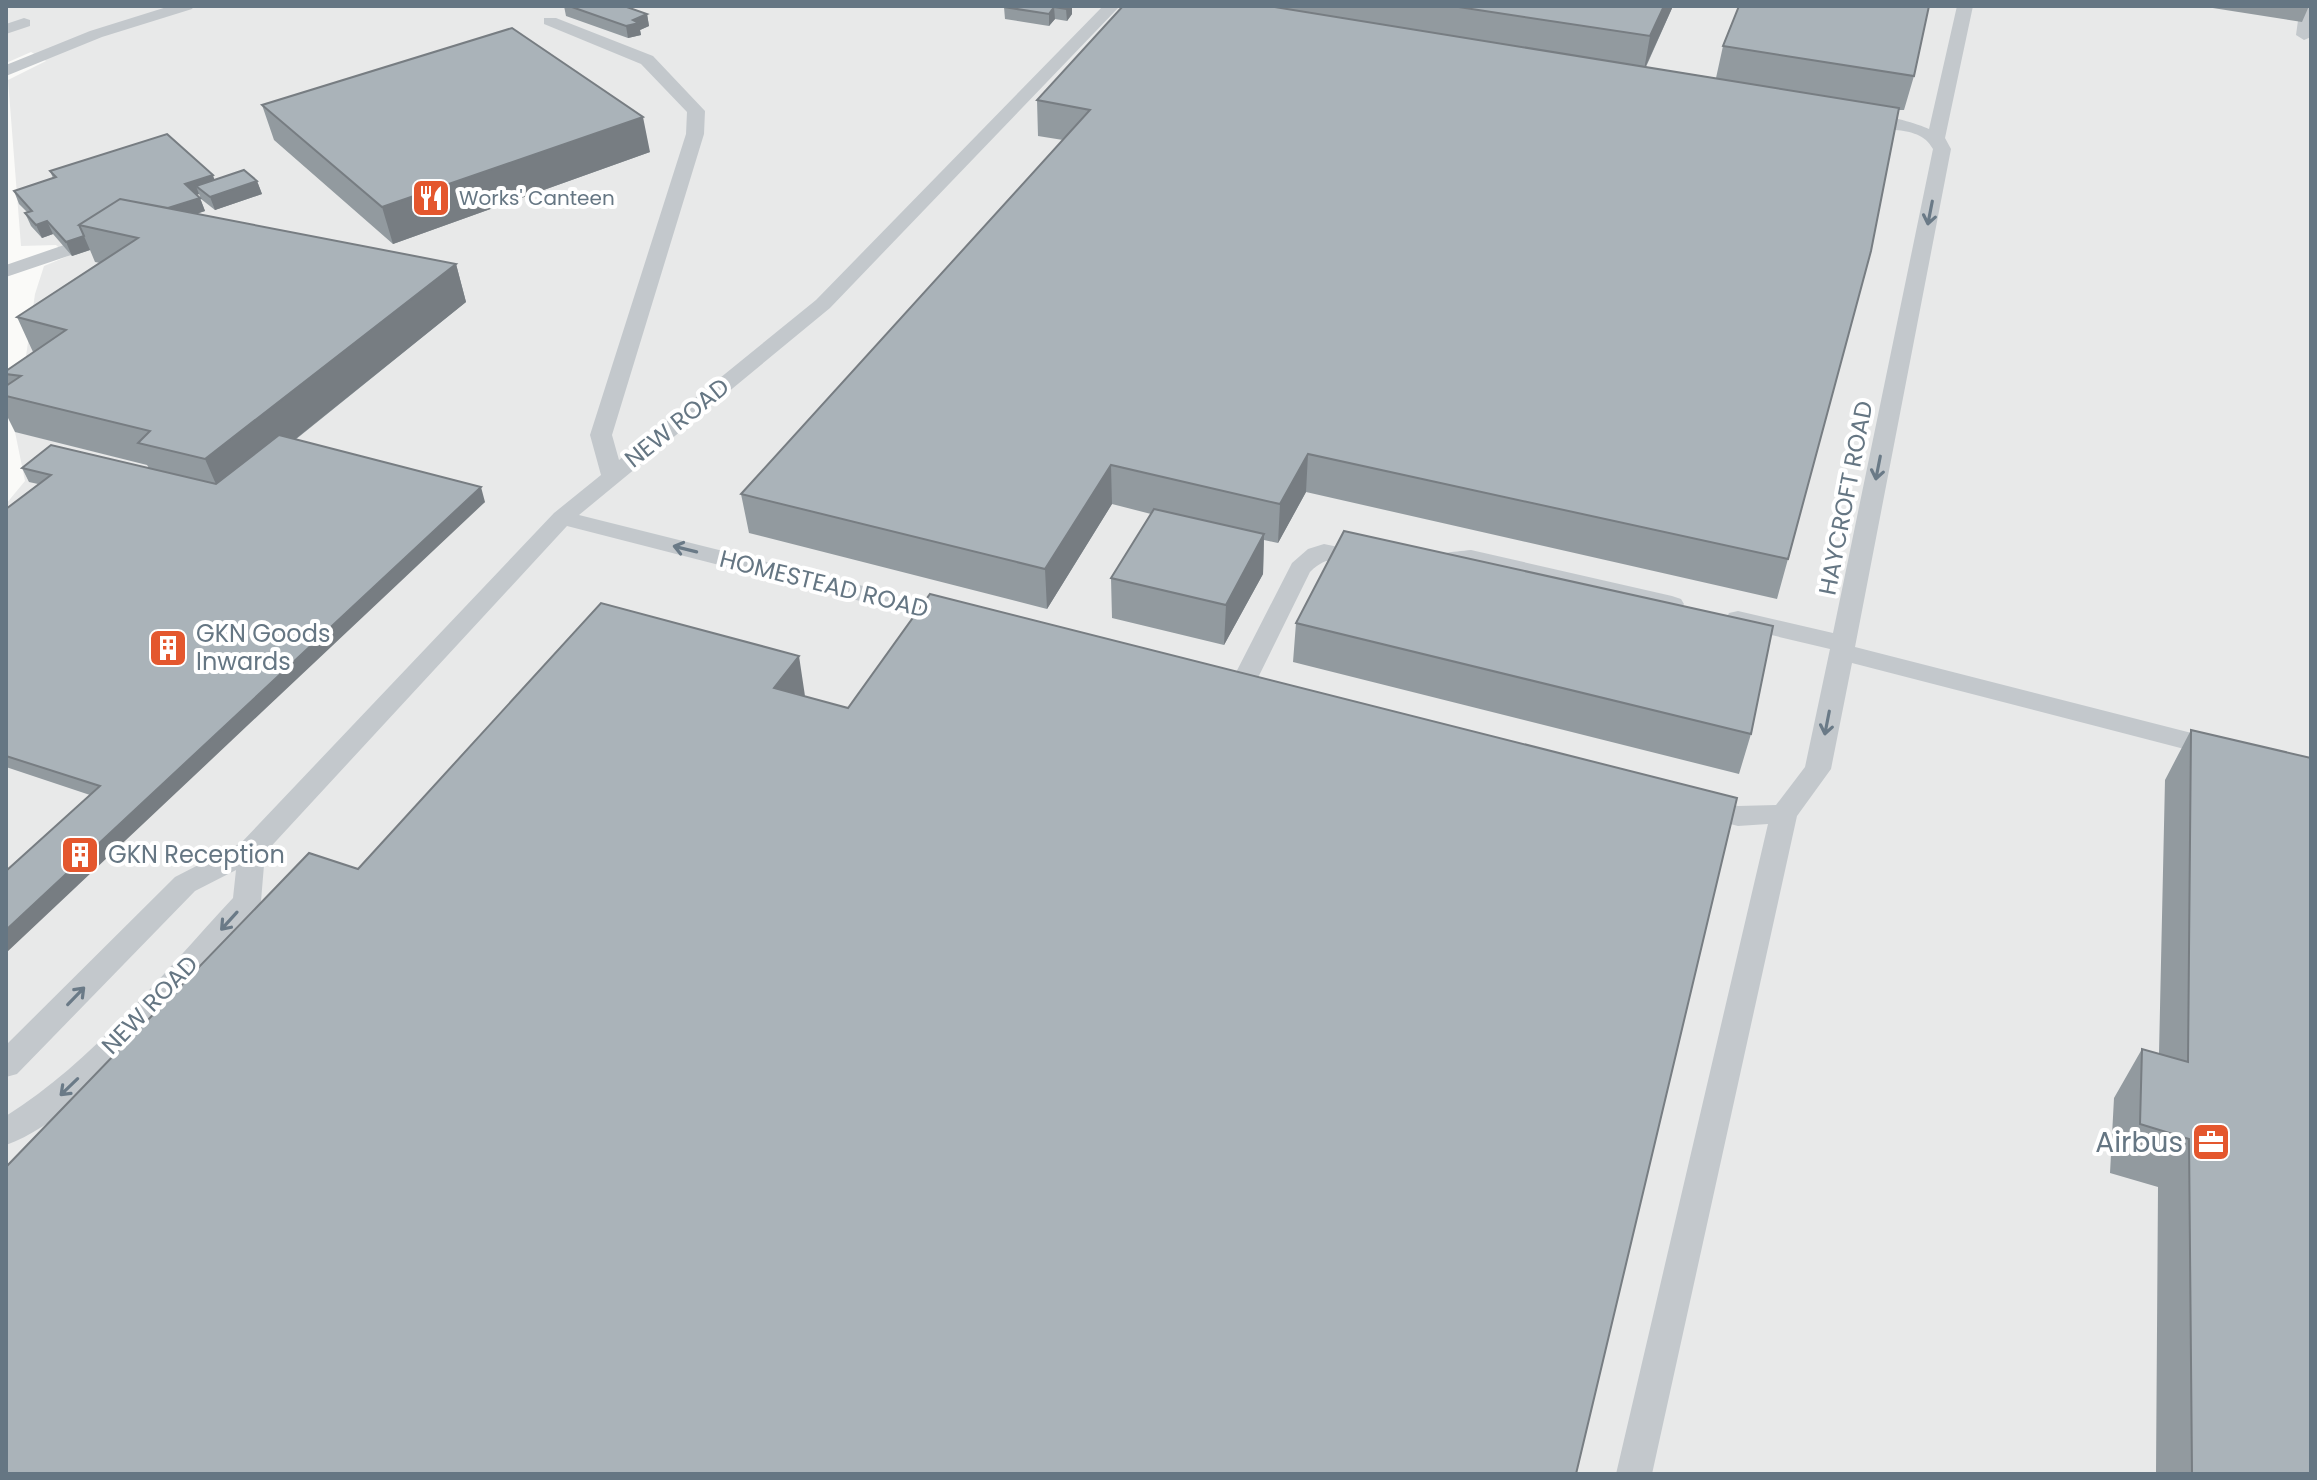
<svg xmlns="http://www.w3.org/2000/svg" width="2317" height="1480" font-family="Poppins,sans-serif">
<rect width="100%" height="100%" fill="#fafaf8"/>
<path fill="#e8e9e9" d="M6,6H2311V1474H6V504L25,481L15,432L35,294L44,266L68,256L56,245L21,246L8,80L46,61L31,52L6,63Z"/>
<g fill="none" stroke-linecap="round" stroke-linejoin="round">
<path fill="#c3c8cc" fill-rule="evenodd" d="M170,6H194L192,9L102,37L6,76V65L90,31Z
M1103,6H1120L830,308L579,515L963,611L966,617L963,623L954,625L567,526L265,853L261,901L257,909C198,973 86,1118 6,1145V1116C95,1060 162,974 233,898L236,870L195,891L17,1074L6,1077V1045L175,877L241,843L554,513L601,475L590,435L686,134L687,112L641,64L544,24V18H556L653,56L705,111L704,134L612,435L619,460L816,300Z
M1957,6H1973L1945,138L1951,149L1855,647L2219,740L2228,743L2232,749L2228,755L2219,758L1852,663L1831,769L1797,816L1652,1474H1616L1768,824L1738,826L1688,813L1685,806L1688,799L1698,796L1738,806L1776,805L1805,767L1830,649L1729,625L1726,619L1729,613L1738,611L1833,633L1933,149C1918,120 1874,137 1853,119C1866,108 1914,122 1929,129Z
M2300,6H2311V37L2304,40L2296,35Z
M24,18L30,20V26L6,34V24Z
M67,244L77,250L74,254L6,277V265Z
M1324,544L1376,555L1380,560L1376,565C1348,573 1337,545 1310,572L1249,696L1240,699L1231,696L1227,690L1292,563L1308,549Z
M1471,550L1672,596L1681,599L1684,604L1681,609L1672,612L1471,564L1431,574L1423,572L1419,567C1430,552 1454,552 1471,550Z"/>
</g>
<path fill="#929a9f" d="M564,6H624L647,14L649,26L640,30L641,35L628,38L566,16Z
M1072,6V14L1067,21L1055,19L1049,26L1005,19L1004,7Z
M1123,6H1673L1646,67L1716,78L1723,46L1914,76L1904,110H1898L1788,559L1777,599L1306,492L1278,543L1264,540L1263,574L1224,645L1112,618L1111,578L1151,514L1112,504L1047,609L749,533L741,494L1063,140L1038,136L1037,100Z
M2200,6H2309L2302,22Z
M262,105L650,152L393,244L274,140Z
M50,171L214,180L257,181L262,194L215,210L201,199L199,194L197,195L200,198L205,211L196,214L456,264L466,302L295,440L485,502L90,795L6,767V509L38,484L29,482L22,468H149L147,465L15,432L6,414V386L8,385L6,381V371L33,352L17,317L100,263L95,262L90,250L72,256L53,234L42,238L31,226L25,213L27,212L19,204L14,191L53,178Z
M1296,623L1751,734L1739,774L1293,662Z
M2191,730L2311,1474H2156L2158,1187L2110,1173L2114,1098L2142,1049L2159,1054L2165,780Z"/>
<path fill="#777d82" d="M1064,6H1072V14L1067,21L1066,9Z
M1664,6H1673L1644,70L1650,36Z
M1054,7L1055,19L1049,26V14Z
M647,14L649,26L640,30L641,35L628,38L626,26L633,20Z
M643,117L650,152L393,244L382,207Z
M213,175L217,188L196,186L199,194L190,197L185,184Z
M257,181L262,194L215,210L210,197Z
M200,198L205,211L129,236L102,230Z
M47,221L53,234L42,238L36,225Z
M84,236L90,250L72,256L66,242Z
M456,264L466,302L222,498L205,459Z
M1308,454L1306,492L1278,543L1280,504Z
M1111,465L1112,504L1047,609L1045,569Z
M481,487L485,502L6,953V930Z
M1264,534L1263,574L1224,645L1226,605Z
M799,656L805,696L774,688Z"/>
<path fill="#aab3b9" stroke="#777d82" stroke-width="2" d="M569,6H624L647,14L633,20L639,23L626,26Z
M1005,6H1069L1066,9L1054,7L1049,14L1004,7Z
M1123,6H1268L1899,108L1871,251L1788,559L1308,454L1280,504L1111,465L1045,569L741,494L1090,110L1037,100Z
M1452,6H1664L1650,36Z
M1739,6H1929L1914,76L1723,46Z
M512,28L643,117L382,207L262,105Z
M167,134L213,175L185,184L200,198L168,208L120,199L79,225L84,236L66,242L47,221L36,225L25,213L32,211L14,191L56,177L50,171Z
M244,170L257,181L210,197L196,186Z
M120,199L456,264L205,459L138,443L150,431L6,396V386L21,376L6,374V371L66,330L17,317L138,238L79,225Z
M279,435L481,487L6,930V871L100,786L6,756V509L51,475L22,468L51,445L216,484Z
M1154,509L1264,534L1226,605L1111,578Z
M1344,531L1773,626L1751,734L1296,623Z
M930,594L1737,798L1576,1474H6V1167L309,853L358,869L601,603L799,656L774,688L848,708Z
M2191,730L2311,758V1474H2192L2189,1139L2140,1124L2142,1049L2188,1062Z"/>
<defs><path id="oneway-shaft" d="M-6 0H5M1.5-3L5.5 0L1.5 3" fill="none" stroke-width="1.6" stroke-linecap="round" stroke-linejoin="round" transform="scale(2)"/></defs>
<g stroke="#6a7a87">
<use href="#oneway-shaft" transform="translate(1930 213) rotate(101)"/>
<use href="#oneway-shaft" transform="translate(1878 468) rotate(101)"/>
<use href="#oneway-shaft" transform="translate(685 549) rotate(-166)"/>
<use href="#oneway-shaft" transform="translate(1827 723) rotate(101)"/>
<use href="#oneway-shaft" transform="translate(229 921) rotate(132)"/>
<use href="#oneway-shaft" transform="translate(76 996) rotate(-46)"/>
<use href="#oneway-shaft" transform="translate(69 1087) rotate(136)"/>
</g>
<defs>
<g id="restaurant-square" transform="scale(2)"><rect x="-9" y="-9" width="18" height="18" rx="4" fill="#e4572e" stroke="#fff"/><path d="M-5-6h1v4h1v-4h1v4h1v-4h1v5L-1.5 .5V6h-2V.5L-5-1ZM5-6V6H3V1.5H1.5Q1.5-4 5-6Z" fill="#fff"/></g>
<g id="building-square" transform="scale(2)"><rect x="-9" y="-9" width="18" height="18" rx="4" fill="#e4572e" stroke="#fff"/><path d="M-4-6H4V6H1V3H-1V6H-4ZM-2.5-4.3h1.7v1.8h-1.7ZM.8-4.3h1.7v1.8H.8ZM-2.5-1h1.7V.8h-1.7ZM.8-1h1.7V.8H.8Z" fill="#fff"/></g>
<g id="office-square" transform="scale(2)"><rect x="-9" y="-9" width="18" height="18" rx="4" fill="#e4572e" stroke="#fff"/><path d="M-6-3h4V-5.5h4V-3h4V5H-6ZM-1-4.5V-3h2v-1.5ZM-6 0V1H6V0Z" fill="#fff"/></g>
</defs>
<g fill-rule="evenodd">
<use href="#restaurant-square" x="431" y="198"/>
<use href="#building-square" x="168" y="648"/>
<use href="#building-square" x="80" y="855"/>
<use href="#office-square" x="2211" y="1142"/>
</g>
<g text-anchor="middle" stroke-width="8" stroke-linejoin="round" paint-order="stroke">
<g font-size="20" fill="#657683" stroke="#fff" text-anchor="start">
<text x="459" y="205">Works' Canteen</text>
</g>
<g font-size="24" fill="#657683" stroke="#fff">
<text transform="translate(677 423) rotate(-39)" y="8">NEW ROAD</text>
<text transform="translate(1846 498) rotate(-79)" y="8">HAYCROFT ROAD</text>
<text transform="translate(824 584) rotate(14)" y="8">HOMESTEAD ROAD</text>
<text transform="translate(150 1005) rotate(-46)" y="8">NEW ROAD</text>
</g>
<g font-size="24" fill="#657683" stroke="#fff" text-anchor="start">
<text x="196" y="642">GKN Goods<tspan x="196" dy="28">Inwards</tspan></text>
<text x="108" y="863">GKN Reception</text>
</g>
<g font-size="28" fill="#657683" stroke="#fff" text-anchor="end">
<text x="2183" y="1152">Airbus</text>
</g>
</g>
<rect width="2317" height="1480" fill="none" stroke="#657683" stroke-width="16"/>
</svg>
